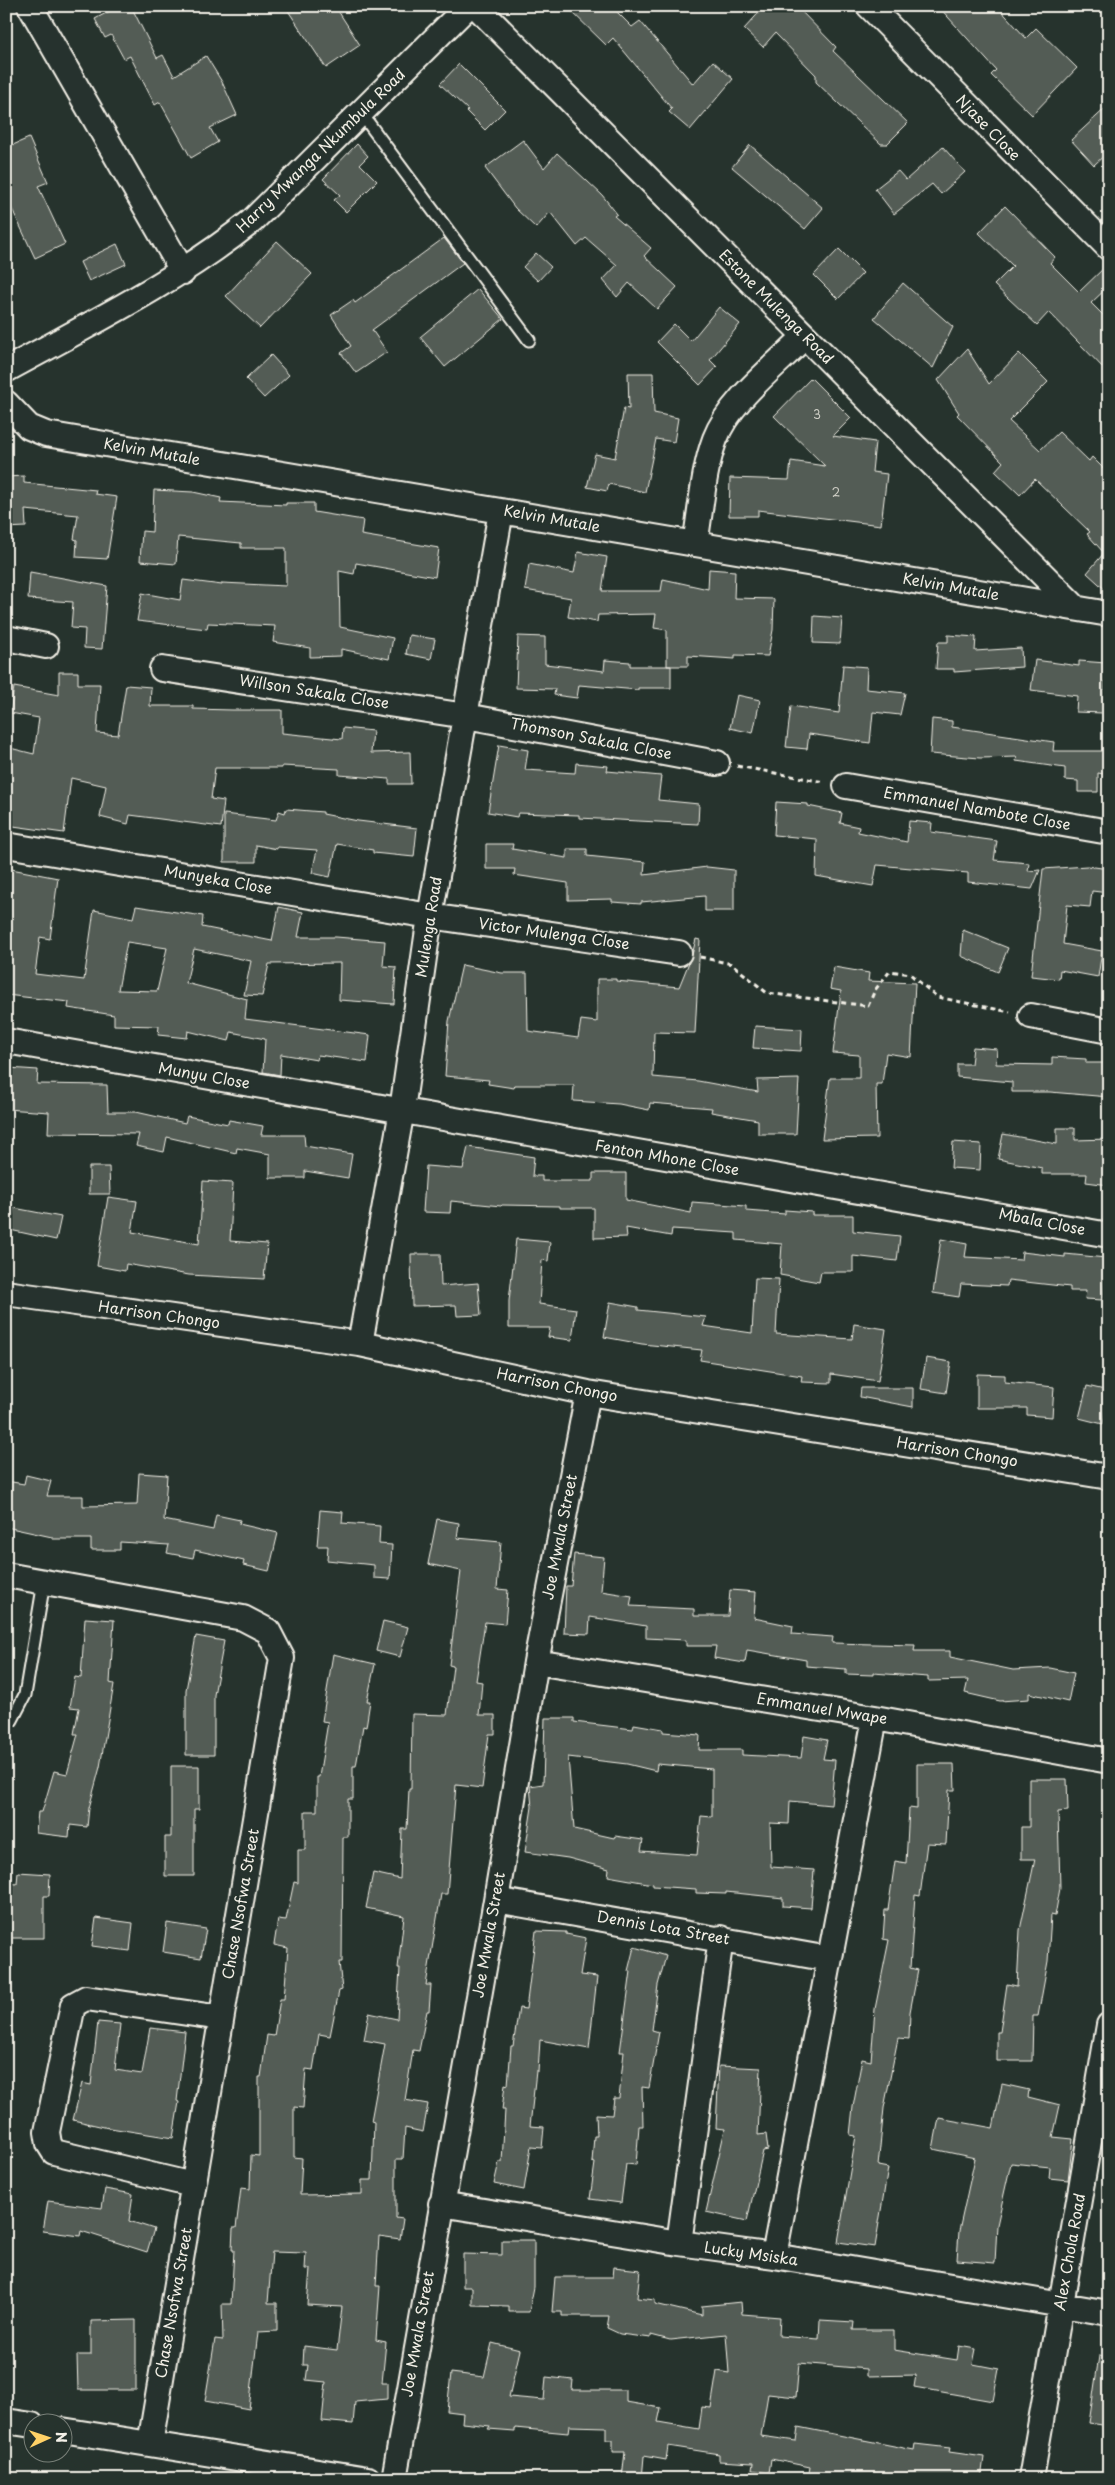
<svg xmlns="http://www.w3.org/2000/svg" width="1115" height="2485" font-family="'Playpen Sans',sans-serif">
<rect width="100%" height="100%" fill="#26332d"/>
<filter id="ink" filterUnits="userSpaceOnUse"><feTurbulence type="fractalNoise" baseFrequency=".02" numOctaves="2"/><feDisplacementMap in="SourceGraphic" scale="10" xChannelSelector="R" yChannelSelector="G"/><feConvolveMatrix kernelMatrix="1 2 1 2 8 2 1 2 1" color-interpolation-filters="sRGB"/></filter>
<g filter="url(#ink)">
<path fill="#525c55" stroke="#f4f1e8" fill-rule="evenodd" d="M119,6H131L157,58L163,55L174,76L206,56L222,82L237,115L210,128L218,142L191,158L160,102L155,105L130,56L124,59L111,35L105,38L95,19Z
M285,6H335L360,45L326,68Z
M566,6H611L632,27L640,21L693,84L713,61L733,79L690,130L669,112L672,109L613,38L606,45Z
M765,6H796L836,47L833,51L908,123L887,144H881L816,82V75L775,33L763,47L744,29Z
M938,6H997L1026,38L1036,28L1077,68L1032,115L991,75L996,70Z
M459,64L505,110L485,130L466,111L468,110L440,84Z
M1109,105V151L1094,165L1071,140Z
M29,138L48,182L38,186L65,244L35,258L6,196V148Z
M523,140L544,168L557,153L602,195L617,214L614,216L651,248L644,256L677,287L657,309L629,283L617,297L603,280L617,265L586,238L577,246L550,212L536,228L515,208L485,168Z
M357,144L368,156L360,164L377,181L346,212L334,200L340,195L323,179Z
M750,145L823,208L805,229L732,167Z
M943,147L965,172L941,194L932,184L894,214L875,189L898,171L906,180Z
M1005,206L1055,257L1050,263L1079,292L1106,266L1109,268V286L1091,303L1109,321V374L1049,312L1037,325L994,285L1013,266L979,233Z
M444,238L463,263L372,330L387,352L356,373L341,353L351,346L331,315L353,300L355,303Z
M277,241L312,274L260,328L226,296Z
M117,244L126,264L89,281L80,262Z
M839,249L863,273L838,299L814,275Z
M536,253L551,267L538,281L523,267Z
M903,283L953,327L933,368L874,318Z
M478,289L503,319L445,367L420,337Z
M719,307L740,324L710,360L717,367L700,385L657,342L674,324L691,341Z
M967,349L989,384L1019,353L1048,382L1009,421L1040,450L1059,432L1089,461L1092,457L1109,474V593L1087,573L1104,553L1087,534L1090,532L1035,479L1020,495L995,471L1003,462L957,415L959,413L938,380Z
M271,355L289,375L264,398L246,379Z
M628,373H653L654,413L678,418L674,442L656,439L645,492L609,484L607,491L587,487L595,454L615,458L624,408L629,409Z
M811,378L851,418L833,436L875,442L872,472L887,474L881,525L758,510V516H729L730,478L789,480L791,461L825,466L774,416Z
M24,476V483L96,490L95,494L117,497L107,559L76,557L77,540L74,539L78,515L25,510L26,527L6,528V477Z
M154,490L193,492L221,498L220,502L286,505V503H314V512L363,520L361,535L439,548L435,577L356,563L354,574L339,571L340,627L393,638L389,659L341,649V656L310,657V648L273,642L275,626L208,623L207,629L137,621L142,593L180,600L183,580L222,585V583L286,586V548H241V543L178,537L176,564L140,561L142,531L152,532Z
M578,552L607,557L602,591H661L663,579L708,589L709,569L735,571L734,598L774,599L773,630L768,656L735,655V659L688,656V666H667V630L654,628L656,614L598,615L597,622L568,617L571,598L525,590L529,564L574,573Z
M30,572L107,586L102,649L84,648L85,629L71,628L73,602L28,599Z
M814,616L842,618L840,644L813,643Z
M409,635L435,639L431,659L406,654Z
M948,635L976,637L975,651L1021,648L1022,667L954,672V669H936L938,642H948Z
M518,636L545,637V664L604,671L605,660L630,662V666H671V688H638V690L579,685L577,698L554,695L555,689L516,688Z
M1035,660L1079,666V661L1106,663L1103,713L1076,712L1077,696L1031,690Z
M843,665L867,667L866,689L905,693L900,715L873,712L870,743L809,734L807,749L786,747L791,706L839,713Z
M59,672H78V684H100L97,733L118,735L126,685L151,687L150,706H193V709L232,710H282V733L342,739L343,728L373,731L371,753L410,752L411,784H389V779L339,775V769L282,766V768H215L211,799L224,801L221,827L130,815L128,824L100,817L106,786L71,778L64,833L6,825V747L34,754L39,718L10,713L14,687L59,695Z
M737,695L760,700L753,733L730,728Z
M932,719L952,721V727L1054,742L1053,751H1109V775L1098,773V792H1078V781L1065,780V768L1016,761L1017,757L980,758L930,754Z
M499,745L528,750L525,770L575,773L576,763L608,766L607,771L661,776L658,800L699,804L698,824L579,818V815L518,813L517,817L488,812Z
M776,802L808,804V806L842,813L840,823L859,827L858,832L907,842L909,821L932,823L931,832L997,841L994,860L1029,863L1028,871L1040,870L1032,889L968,882V873L877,865L873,886L816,876L817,839L774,835Z
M286,809L323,812V814L358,821L417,828L414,857L373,853V850L337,844L330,877L312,873L317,850L277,847V849L256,845V862H224V814L276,820L279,811L285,813Z
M486,844H513L512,849L567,858V849H587V856L645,862L644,875L707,867L734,870V911H705V896L641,902V904L612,902V899L568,900V883L514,875L515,869H486Z
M1087,866L1109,869V893L1092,891L1090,907L1067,905L1063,944L1102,951L1098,977L1060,970L1059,979L1031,976L1043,869Z
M6,868L58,878L50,939L40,937L35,974L84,980L94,910L133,918L136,906L203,916L202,927L272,941L279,907L303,912L298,937H336L385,941L383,966L396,967L394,1004L339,1000L340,963L269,964L262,996L244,995L251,961L194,949L186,983L247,999L245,1019L370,1035L367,1062L318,1055L317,1060L281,1054L280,1075L263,1072L265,1039L231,1032L229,1041L188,1031L187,1038L158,1035L159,1026L114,1025V1015L68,1008L69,1002L6,995ZM127,942L167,948L157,991L118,990Z
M963,930L1008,948L998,972L961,956Z
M696,939L700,940L695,1033L654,1032L653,1077L698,1081L758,1092L757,1080L799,1079L796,1134H758V1120L711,1112L712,1108L650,1103L649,1110L619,1104L573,1101L574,1085H515L514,1088L488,1084L489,1080L445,1076L449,1021L462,965L502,973H527L528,1031L578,1038L581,1020L597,1022V979H616V981L679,987L692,955Z
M834,967L869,973L868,981L915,983L911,1057L886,1053L882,1084H876L877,1138L822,1139L830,1078H859V1055L833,1053L841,991L830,989Z
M755,1026L802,1029L801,1051L753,1048Z
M973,1047L997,1049L996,1064L1052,1065V1057L1086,1059V1063H1109V1097L1050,1092H1012V1082L957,1077V1064H971Z
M8,1068L38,1070L37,1084L107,1085L108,1112H136L185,1123L187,1116L228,1124L229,1120L263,1126L261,1135H304L305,1146L352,1154L348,1178L305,1171V1178H270V1154L237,1148L236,1153L167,1137L164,1152L136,1146L139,1134L48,1133L49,1112L6,1109Z
M1057,1128H1075V1140L1109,1139V1185L1086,1182L1087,1174H1042V1168L998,1159L1003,1134L1057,1144Z
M953,1142L981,1144L980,1170L951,1168Z
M468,1147L534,1157L532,1176H542V1181H593V1173H626V1200L691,1213L692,1202L746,1206V1211L785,1214V1210L812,1212V1215H853V1231L900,1236L897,1261L853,1256V1272H821L819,1282L780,1275L782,1244L736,1240V1233L672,1229L671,1236L626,1228L627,1237L594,1238V1208H560V1206L502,1205L501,1206L451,1201L450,1213L423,1212L426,1166L463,1169Z
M89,1167H109L110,1194H89Z
M203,1181L233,1183L230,1241L267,1244L264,1279L189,1275L126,1264L125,1271L97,1266L108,1197L137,1201L132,1232L199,1244Z
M14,1208L61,1217L56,1240L10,1230Z
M516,1239L550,1242L548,1261L542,1260L539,1304L576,1309L572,1340L548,1337L550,1328H509V1301Z
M941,1239L967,1244L965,1257L1021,1260L1022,1252L1065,1257V1254L1106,1258L1103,1300L1085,1299L1086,1291H1070V1287L1008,1280L1007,1286L961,1284L959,1297L933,1293Z
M411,1254H440L441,1286L478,1283L481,1315L457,1316L456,1305L412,1306Z
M755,1278L779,1279L776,1334L852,1339L854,1324L886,1329L878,1381L831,1374V1383L801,1382L802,1376L700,1360L702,1350L642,1344L604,1337L610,1302L638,1307V1310L706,1317L703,1326L752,1333Z
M926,1358L951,1362L946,1393L921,1389Z
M977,1374L1005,1375V1382L1054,1387L1052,1417L1027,1415V1408H977Z
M1087,1386L1109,1391L1103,1424L1079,1418Z
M861,1388H913V1407L860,1397Z
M139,1473L167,1475L164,1520L213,1530L216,1515L240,1520L239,1524L278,1533L269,1571L243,1565L244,1561L195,1550L193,1558L167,1553L169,1545L120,1542V1550H91V1539H52V1537L6,1527V1481L24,1484L26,1475L51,1481L47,1496H83V1506L137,1505Z
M320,1510L343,1512L342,1523L380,1526L379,1544L392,1545L390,1579L374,1578V1565L327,1560L328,1546H317Z
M437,1519L459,1523L457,1538L501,1542L497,1589L508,1590L505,1624L485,1622L476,1681L482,1682L479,1715H495V1734H489L482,1788L456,1785L447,1894H441L426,1985H431L429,2011H427L419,2051L413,2050L405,2100L428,2104L423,2132L405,2128L403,2159H396V2218L403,2219L400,2239L379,2236L376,2286H380L376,2340L386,2342L382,2383H387V2399L355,2402L353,2424L322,2421L326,2382L306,2380L308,2365H303L304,2346L337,2350L342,2307L307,2305L310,2269H305L306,2253L272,2252L268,2303H277V2331L258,2332L249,2409L205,2401L215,2339L223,2340L222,2304H231L234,2250H232L233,2228H236L241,2188L250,2189L251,2155L259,2156V2077H261L267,2035L274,2036L280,1999H284L288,1948L274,1945L278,1919L286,1920L294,1882L298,1883V1850H305V1811H317V1777H319L328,1722L322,1721L333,1654L375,1664L367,1701H370L366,1727L363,1726L356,1766H353V1799H348V1837H343L342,1962H339L342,1990L339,1991L330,2036L319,2034L313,2070L306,2069L303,2108L294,2107V2157L302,2158L300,2195L362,2194V2180H372L374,2122L371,2121L385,2044L364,2040L369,2013L397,2019L400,1968H398L404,1916L366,1908L373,1873L400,1879L402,1829H407L409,1789H411L412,1714L447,1715L453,1666L449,1665L461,1571L428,1564Z
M574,1554L604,1557L601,1591L632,1596L630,1606L694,1609V1616H728L730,1590L756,1592L754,1618L793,1626L792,1634L833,1637L832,1643L915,1645L914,1651H950V1657L1013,1670L1050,1668L1074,1673L1068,1702L1029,1693V1699L1000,1701L965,1693L968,1680L928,1681V1677L873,1673V1675L846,1674V1669L806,1666V1660L747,1650L745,1663L714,1658L716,1646H686V1640L646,1638V1626L590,1617L589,1634L564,1633L566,1586H571Z
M85,1618L114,1620L110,1683L114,1684L100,1767L89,1808L87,1827L70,1825L69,1837L36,1833L38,1812H42L54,1771L67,1774L78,1734H74L79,1708L70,1707L75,1677L81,1678Z
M383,1621L408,1627L400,1657L376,1651Z
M196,1636L224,1641L214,1695V1755H186V1690Z
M545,1718H574V1722L633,1729L634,1724L663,1729V1732L700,1735L699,1750H742V1755L801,1758L804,1736L827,1740L823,1759L835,1760L831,1805L790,1801L789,1824L770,1823L771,1867L814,1870L811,1908L783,1906V1898L726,1892V1894L696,1893V1889L653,1886V1884L608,1876L609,1869L568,1858L525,1852L532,1807L530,1786L543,1784ZM568,1757L627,1764L656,1771L657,1764L712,1769V1817L701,1816L697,1855L641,1851L643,1840L615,1836L614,1838L574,1829Z
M917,1764H954L955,1790H949L946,1844L927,1843L920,1896L915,1895L910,1968L918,1970L910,2012L909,2039L898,2038L884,2108L878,2166L888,2168L875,2247L838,2242L856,2136L850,2135L853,2107L862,2059L871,2061L875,2009L889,1940L883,1939L885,1910H888L895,1861L906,1863L909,1808L917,1809Z
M171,1766H199V1809H194V1876H165V1837H171Z
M1029,1779H1067L1068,1811L1058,1812L1060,1888L1055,1916L1051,1915L1048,1961L1038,2016H1033L1032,2061H997V2032H1000L1007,1984L1017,1986L1020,1930L1035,1859H1021V1827H1029Z
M18,1872L50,1874L49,1896H44V1938H6V1883L17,1884Z
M96,1918L133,1923L130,1951L92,1946Z
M167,1923L206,1929L201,1958L163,1952Z
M536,1931L566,1932V1934L586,1938L580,1975L597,1977L589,2049L540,2040L538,2071H536L530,2126L544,2127L542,2148L531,2147L524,2190L494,2184L499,2162H502L505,2110H502L505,2084L508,2085L511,2046H513L519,2008L526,2009Z
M634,1947L666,1956L658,1985L652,2030L659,2032L649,2088L642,2087L643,2126H639L636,2165L626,2164L621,2203L590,2199L595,2163L592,2162L594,2136H597L596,2114L612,2115L614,2098H619L624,2052H620L631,1971H628Z
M98,2022L120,2024L115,2070L142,2074L150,2028L185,2032L177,2101L179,2102L173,2138L104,2127L73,2120L82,2083L91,2085Z
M719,2066L761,2068L758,2135L766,2134L768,2150L763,2151L747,2221L706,2212L725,2129L716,2128Z
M1002,2084L1029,2090L1028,2097L1060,2105L1053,2137L1073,2139L1068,2180L1049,2178L1050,2167L1011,2163L997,2225L995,2263L957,2260L959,2231L975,2158L933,2149L939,2118L993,2128Z
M105,2189L133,2194L129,2221L154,2229L147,2252L81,2231L80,2236L43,2231L48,2201L102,2208Z
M502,2240H534V2287L529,2312H509V2306L472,2305V2287H463V2254L502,2255Z
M614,2267L640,2270L637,2298L655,2300V2304L702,2315V2306L741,2302L742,2314L780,2317L779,2336L819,2339L820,2320L854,2322L853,2330H894V2350L957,2360L959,2346L976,2349L973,2364L999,2369L993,2401L914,2387L916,2375L867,2376V2369L799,2363L796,2397L768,2394L761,2436L796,2441L798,2427L914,2450L915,2444L950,2448L949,2452L984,2457L981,2479H823V2475L809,2473L810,2467L771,2459L769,2473L752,2470L753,2463L719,2461V2454L668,2446L666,2460L644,2456L642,2479L622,2477L625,2452H613V2440H606V2427L569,2426L568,2433L515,2428V2431L488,2429L490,2426L462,2423L463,2413L447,2411L451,2373L484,2377L492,2343L520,2350L509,2397L544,2400L546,2377L573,2380L572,2390H626V2402L661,2408L658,2422L699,2429L702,2407L711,2408L717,2371L729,2373L726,2334L670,2340L651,2335V2338L620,2334L607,2328L609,2316H562V2312H552L555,2277H613Z
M136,2320V2390H78L77,2355H91V2321Z
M1099,2356L1109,2357V2426L1089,2423Z"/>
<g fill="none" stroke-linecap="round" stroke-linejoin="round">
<g stroke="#f4f1e8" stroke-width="15">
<path id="service" d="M361,113L529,340
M6,1723L12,1720L25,1695L44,1582"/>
</g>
<g stroke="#f4f1e8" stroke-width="28">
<path id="minor" d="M30,6L183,272
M476,6L1076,608
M869,6L1109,248
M6,370C90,324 177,281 252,221L468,6
M6,403L29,427L46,434L1109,614
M695,544C701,510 703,471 715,439C729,401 777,365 805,336
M6,638L46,646
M162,669L466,716L717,763
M846,786L1109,832
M6,845L430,916L679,953
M1031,1016L1109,1031
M6,1041L1109,1235
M6,1293L360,1344L588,1393L1109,1477
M360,1344L402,1110L430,916L501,511
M6,1575L243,1618L268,1631L282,1658L150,2444
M536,1662L875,1718L1109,1761
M496,1900L829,1959
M193,2185L54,2152L49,2144L47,2132L73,2005L86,1998L221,2018
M441,2204L679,2243L774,2256L1109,2313
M679,2243L721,1938
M774,2256L875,1718
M6,2421L32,2425
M62,2430L368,2479
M394,2479L496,1900L536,1662L588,1393
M1031,2479L1109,2025"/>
</g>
<path stroke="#f4f1e8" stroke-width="3" stroke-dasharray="5 4" stroke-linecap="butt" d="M737,766L824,782
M700,957L732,964L767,993L868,1006L875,990L890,971L910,974L937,997L1010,1012"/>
<use href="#service" stroke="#26332d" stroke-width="11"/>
<use href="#minor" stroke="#26332d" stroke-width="24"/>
</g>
</g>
<g text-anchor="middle" stroke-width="4" stroke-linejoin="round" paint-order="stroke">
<g font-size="12" fill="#ccccc3">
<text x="817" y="419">3</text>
<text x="836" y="497">2</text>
</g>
<g font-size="15" fill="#f4f1e8" stroke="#26332d">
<text transform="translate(988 128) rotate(46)" y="5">Njase Close</text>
<text transform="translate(321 151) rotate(-44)" y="5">Harry Mwanga Nkumbula Road</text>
<text transform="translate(776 307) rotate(45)" y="5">Estone Mulenga Road</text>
<text transform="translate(152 452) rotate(10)" y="5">Kelvin Mutale</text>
<text transform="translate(552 519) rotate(10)" y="5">Kelvin Mutale</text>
<text transform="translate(951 587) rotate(10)" y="5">Kelvin Mutale</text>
<text transform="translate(314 692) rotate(9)" y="5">Willson Sakala Close</text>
<text transform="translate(591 739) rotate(11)" y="5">Thomson Sakala Close</text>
<text transform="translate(977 809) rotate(10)" y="5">Emmanuel Nambote Close</text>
<text transform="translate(218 880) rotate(10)" y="5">Munyeka Close</text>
<text transform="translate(429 927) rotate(-81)" y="5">Mulenga Road</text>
<text transform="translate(554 934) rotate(8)" y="5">Victor Mulenga Close</text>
<text transform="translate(204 1076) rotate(10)" y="5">Munyu Close</text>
<text transform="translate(667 1158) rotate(10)" y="5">Fenton Mhone Close</text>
<text transform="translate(1042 1222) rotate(11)" y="5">Mbala Close</text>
<text transform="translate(159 1315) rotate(8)" y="5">Harrison Chongo</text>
<text transform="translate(557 1385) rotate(11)" y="5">Harrison Chongo</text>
<text transform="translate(957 1452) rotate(9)" y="5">Harrison Chongo</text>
<text transform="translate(560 1537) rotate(-79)" y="5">Joe Mwala Street</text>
<text transform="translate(822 1709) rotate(9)" y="5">Emmanuel Mwape</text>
<text transform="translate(241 1904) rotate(-80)" y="5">Chase Nsofwa Street</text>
<text transform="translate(663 1928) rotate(10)" y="5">Dennis Lota Street</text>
<text transform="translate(489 1935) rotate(-80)" y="5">Joe Mwala Street</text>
<text transform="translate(1070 2252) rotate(-80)" y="5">Alex Chola Road</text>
<text transform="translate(751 2254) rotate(8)" y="5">Lucky Msiska</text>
<text transform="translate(174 2303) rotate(-80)" y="5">Chase Nsofwa Street</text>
<text transform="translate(418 2334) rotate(-80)" y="5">Joe Mwala Street</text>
</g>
</g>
<rect width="1115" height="2485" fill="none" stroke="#26332d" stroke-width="25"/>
<rect x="12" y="12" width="1090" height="2460" fill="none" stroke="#f4f1e8" stroke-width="2" filter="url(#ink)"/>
<g transform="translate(48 2438) rotate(87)"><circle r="24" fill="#26332d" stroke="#787f78"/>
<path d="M0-4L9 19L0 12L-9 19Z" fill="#ffd166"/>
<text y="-8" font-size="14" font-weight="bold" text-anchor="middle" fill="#f4f1e8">N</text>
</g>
</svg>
